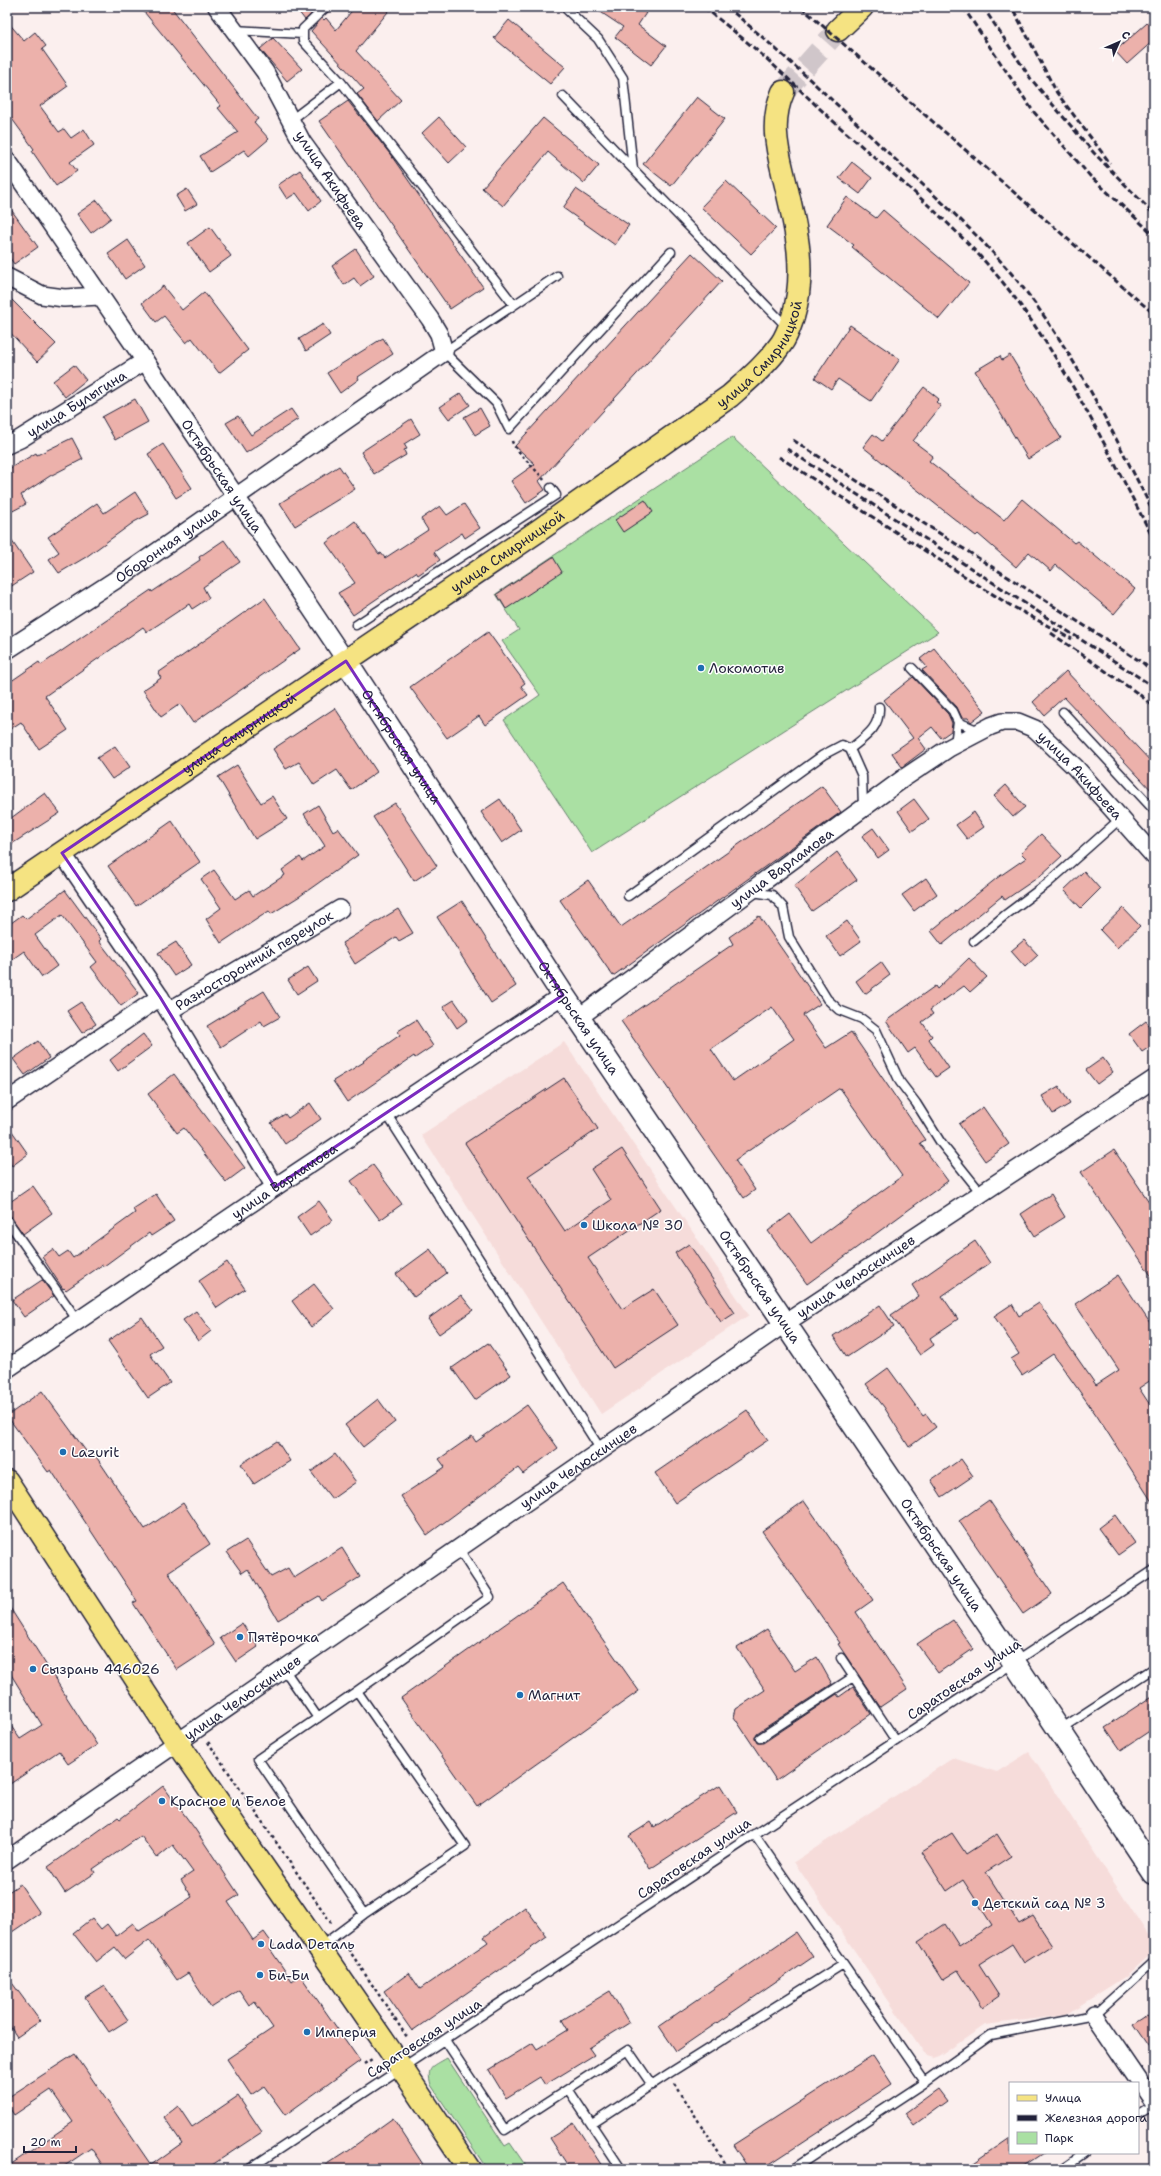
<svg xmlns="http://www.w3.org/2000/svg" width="1161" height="2176" font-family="'Shantell Sans',sans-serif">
<rect width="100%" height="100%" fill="#fbefee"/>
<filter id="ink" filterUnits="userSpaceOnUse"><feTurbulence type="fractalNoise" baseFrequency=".025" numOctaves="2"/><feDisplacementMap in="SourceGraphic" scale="8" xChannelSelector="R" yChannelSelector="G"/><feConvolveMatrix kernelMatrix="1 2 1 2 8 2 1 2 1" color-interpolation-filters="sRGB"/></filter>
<g filter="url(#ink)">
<path fill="#f6dcda" d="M564,1042L749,1315L601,1414L421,1135Z
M1029,1752L1154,1944V1950L1126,1976L1065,2015L985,2025L940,2056L934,2059L927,2057L794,1862L953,1758L997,1772Z"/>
<path fill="#aae0a3" stroke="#66816f" d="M732,437L938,632L592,853L504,720L540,695L502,641L519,630L496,594Z
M447,2058L505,2146L510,2143L528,2169H487L431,2085C426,2067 432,2067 447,2058Z"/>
<path fill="#ecb1ab" stroke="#22223b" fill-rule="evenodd" d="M140,7H171L258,119L254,122L269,139L249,156L244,150L210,172L200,156L238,132L218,108L221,106Z
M295,7H314L316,9L305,20Z
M355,7H392L356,51L401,100L378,121L357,94L364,89L311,31L322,18L324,20L326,18L336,30Z
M593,7H638L646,13L638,25L666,46L651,65L615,37L623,27Z
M1154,17V40L1127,64L1115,51Z
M509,20L565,67L550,84L494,38Z
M7,21L24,41L35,32L46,46L42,49L68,86L40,106L59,132L64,129L71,138L84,129L94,145L70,162L77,171L56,186L32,151L34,149L7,112Z
M273,38L302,69L287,81L260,49Z
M697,97L725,119L671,186L643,164Z
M348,101L390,154L483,287L450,309L319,121Z
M439,117L466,147L449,163L422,133Z
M543,118L599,165L584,183L548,152L503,206L482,188Z
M852,162L872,178L860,194L839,178Z
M300,170L321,201L309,211L296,193L287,199L278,185Z
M726,181L776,228L751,254L701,207Z
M187,189L197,204L185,211L176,196Z
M576,189L629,225L615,245L563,208Z
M847,197L876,218L883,210L969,283L939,319L852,247L854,245L827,225Z
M97,200L111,218L91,233L77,214Z
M7,204L38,247L14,264L7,254Z
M210,227L231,256L209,272L188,243Z
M128,240L145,265L125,279L108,254Z
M356,249L374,276L360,286L354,278L344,285L332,266Z
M692,253L722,281L539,481L545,490L526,503L511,481L535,464L515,446Z
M163,286L182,310L204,292L248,350L219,373L192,338L186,343L164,316L156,322L142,303Z
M7,295L56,344L37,362L7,329Z
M323,324L330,335L306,351L299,339Z
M850,325L900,359L871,401L838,379L831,389L815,378Z
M383,338L393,354L358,377L359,379L340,393L327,373Z
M1010,355L1061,438L1028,459L975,371L1000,356L1002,360Z
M74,365L86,380L65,397L53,381Z
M924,387L939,399L936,402L941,406L913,441L933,456L929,461L1004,520L1022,499L1074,543L1077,541L1135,589L1114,614L1056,565L1051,571L1029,552L1016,567L978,534L976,536L863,447L873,434L882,441Z
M461,393L470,405L449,419L440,407Z
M135,399L148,422L115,440L102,417Z
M480,408L490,426L475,435L464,417Z
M291,409L298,419L246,453L226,423L238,416L251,435Z
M411,419L420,434L404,444L407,449L404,450L406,455L374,474L361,452Z
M72,438L83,459L50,476L21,495L26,504L7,514V470L36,453L37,455Z
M163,444L192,488L176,498L148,454Z
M339,466L355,489L295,526L280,503Z
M135,492L149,514L134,522L86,557L59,573L49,559L59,552L48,537L97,503L104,513Z
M645,500L653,512L623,532L615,520Z
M464,504L480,528L465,538L462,533L434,552L440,560L418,575L416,572L353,615L338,593L355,583L326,543L355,521L379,554L381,553L385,558L428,530L421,519L440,506L447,515Z
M7,534L33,572L7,589Z
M224,540L240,562L203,587L209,598L192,609L189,604L147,632L143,627L45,696L68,730L39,749L21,722L7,731V684L39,662L41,665L151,590L152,592L200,560L199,557Z
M553,557L562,572L506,609L497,594Z
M265,598L300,649L193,723L180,704L161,717L143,690L161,678L158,673Z
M488,632L525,683L521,686L528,695L485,725L479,716L447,738L410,687Z
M934,648L985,711L971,722L968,718H962L957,707L922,670L927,667L920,659Z
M1066,671L1154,765V793L1064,697L1044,715L1033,702Z
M913,677L948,714L952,723L951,731L941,738L932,727L918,738L926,749L902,767L892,753L913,738L884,700Z
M335,708L377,772L351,790L337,770L314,785L299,762L286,769L273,749Z
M115,746L130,767L112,779L97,758Z
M237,765L261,803L272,796L287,819L255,839L218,777Z
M1006,785L1025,807L1013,817L994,796Z
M822,786L841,812L613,976L560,900L588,880L621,927Z
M45,793L60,813L7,847V821Z
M500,799L521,830L502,843L481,812Z
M914,799L929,819L912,831L898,811Z
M395,803L437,866L414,881L373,817Z
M318,805L333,831L338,828L358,855L300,896L271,914L269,911L221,943L206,919L221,908L201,879L214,870L235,899L249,890L253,896L285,875L282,870L300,857L303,861L325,846L304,814Z
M974,812L984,827L967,839L956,825Z
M172,821L200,862L136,906L108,866Z
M873,828L889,850L878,858L862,836Z
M1041,834L1062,856L1040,876L1005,900L1002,896L942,945L931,931L997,878L1026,858L1021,853Z
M837,852L857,880L812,911L794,886Z
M1084,871L1100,889L1081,908L1064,890Z
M926,878L937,894L914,911L902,895Z
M65,890L101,939L99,941L139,993L121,1006L91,967L97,962L62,915L35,935L57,966L42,977L24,951L7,963V926L22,915L26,919Z
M462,901L516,986L491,1003L437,917Z
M1123,908L1140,926L1117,948L1100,930Z
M398,909L413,933L399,941L396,937L355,964L342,943Z
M759,916L820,1004L803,1015L826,1048L851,1032L925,1140L920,1143L948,1181L807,1284L768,1231L790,1214L811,1243L902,1176L840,1088L735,1160L755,1190L744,1198L621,1021L733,944L729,937ZM772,1007L794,1039L733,1081L711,1049Z
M847,921L861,941L840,956L826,936Z
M1024,940L1038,955L1025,967L1011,951Z
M176,942L191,965L174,976L158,953Z
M969,958L987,977L970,992L964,986L930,1010L933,1014L922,1022L932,1036L929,1039L949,1068L936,1077L915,1048L908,1053L886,1021L935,986L937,989Z
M881,962L890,975L865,994L856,981Z
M308,967L317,981L297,994L288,980Z
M264,991L280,1017L264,1026L261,1021L221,1047L207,1026Z
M454,1000L468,1020L457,1028L443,1007Z
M81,1002L96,1024L82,1033L67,1011Z
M416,1020L433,1046L415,1058L414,1056L347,1102L333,1081L364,1062L363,1061L400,1035L398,1031Z
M1146,1021L1154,1032V1044L1142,1052L1129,1034Z
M143,1034L152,1046L118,1071L110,1060Z
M38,1041L49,1058L25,1075L13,1059Z
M1103,1058L1113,1072L1097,1084L1086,1070Z
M174,1074L245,1168L226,1182L184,1128L177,1133L148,1094Z
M564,1078L598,1129L528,1176L565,1231L611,1200L591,1169L622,1149L661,1209L588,1258L622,1309L654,1289L678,1325L613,1368L465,1143Z
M1059,1086L1070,1104L1053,1114L1042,1096Z
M310,1103L321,1119L285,1144L271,1123L285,1114L288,1118Z
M983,1107L1009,1144L985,1161L959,1124Z
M7,1124L28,1154L12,1166L7,1158Z
M1114,1150L1154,1209V1280L1081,1172Z
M373,1165L402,1204L380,1220L351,1181Z
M33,1186L52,1213L23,1234L7,1211V1204Z
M156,1194L174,1221L151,1236L149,1233L104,1266L102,1265L66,1290L64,1288L63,1289L42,1257L53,1249L59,1257L68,1251L73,1258L135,1213L133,1209Z
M1051,1194L1065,1217L1035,1236L1021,1214Z
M319,1201L333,1220L310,1236L297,1217Z
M975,1241L990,1263L942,1296L958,1319L930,1338L934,1345L920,1355L891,1315L919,1296L912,1285Z
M689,1244L735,1313L721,1322L675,1253Z
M430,1249L447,1273L414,1297L396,1274Z
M227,1262L245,1289L217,1308L199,1281Z
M1118,1275L1154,1329V1378L1139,1388L1154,1411V1505L1097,1416L1053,1354L1022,1375L1011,1359L1019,1354L994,1316L1012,1304L1019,1316L1039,1303L1096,1385L1119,1370L1075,1304Z
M42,1280L54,1296L24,1317L12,1300Z
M314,1284L334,1309L311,1327L292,1301Z
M461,1295L473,1310L439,1334L428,1319Z
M880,1305L894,1326L847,1357L833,1336Z
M196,1311L211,1331L198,1341L183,1320Z
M142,1317L162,1346L150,1354L170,1383L148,1398L108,1341Z
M488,1343L511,1375L475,1400L452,1368Z
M888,1368L923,1416L926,1414L936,1427L909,1447L884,1407L866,1384Z
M42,1391L91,1458L95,1455L145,1529L183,1503L210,1544L168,1572L215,1645L177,1670L133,1603L137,1601L51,1470L48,1472L7,1416Z
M378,1399L395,1422L363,1447L345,1425Z
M527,1405L558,1448L523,1474L518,1468L427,1535L401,1496L445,1467L439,1459L472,1436L476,1442Z
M747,1410L768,1440L675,1503L655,1473Z
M277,1441L290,1461L254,1484L241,1464Z
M335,1454L356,1482L332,1499L311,1472Z
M961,1459L973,1476L942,1497L931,1480Z
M989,1500L1052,1594L1023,1614L959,1521Z
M804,1501L873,1600L856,1612L907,1689L880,1707L838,1644L840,1643L762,1531Z
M1115,1515L1135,1543L1118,1555L1098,1528Z
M246,1540L271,1577L288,1568L294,1578L342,1548L360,1577L322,1601L319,1596L278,1620L248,1569L242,1573L227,1552Z
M563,1583L639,1691L477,1806L401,1698Z
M7,1603L97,1745L68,1764L59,1751L7,1786V1720L20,1739L42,1725L7,1668Z
M953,1620L973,1649L938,1673L917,1644Z
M242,1623L258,1647L236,1662L220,1638Z
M767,1629L795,1671L817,1657L832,1684L757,1733L755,1738L757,1743H763L837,1694L839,1697L853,1687L871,1714L776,1780L734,1717L736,1709L765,1690L737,1648Z
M1154,1695V1728L1121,1750L1105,1727Z
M720,1785L737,1812L650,1869L629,1836L651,1822L654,1827Z
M163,1786L195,1829L239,1895L228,1902L253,1940L264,1932L274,1946L270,1949L292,1981L300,1975L360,2061L285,2115L264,2086L251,2095L227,2059L273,2028L254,2001L249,2005L239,1990L211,2008L188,1973L177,1980L149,1940L125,1959L115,1947L96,1962L73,1933L92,1918L101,1929L107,1924L116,1936L133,1923L139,1931L192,1897L181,1880L193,1872L173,1845L157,1858L141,1836L93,1869L95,1873L65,1893L48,1867L118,1817L120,1819Z
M952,1833L966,1854L997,1834L1011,1856L986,1872L1019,1924L1033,1916L1052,1945L1024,1963L1012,1944L979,1965L999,1996L982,2008L958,1970L942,1980L918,1942L945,1924L959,1946L992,1925L963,1880L947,1891L922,1852Z
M20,1884L40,1913L12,1932L7,1924V1893Z
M525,1907L547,1937L412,2031L384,1991L409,1973L420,1989L488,1942L484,1937Z
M796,1932L813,1957L676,2051L659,2026Z
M7,1976L40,2021L17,2037L7,2022Z
M104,1985L128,2020L109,2032L85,1997Z
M610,1991L629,2023L589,2048L594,2055L545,2085L540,2077L506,2098L489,2070L533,2043L537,2049L568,2030L562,2020Z
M1154,2011V2053L1134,2024Z
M75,2054L151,2165L182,2143L164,2117L178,2106L192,2127L238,2096L262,2132L206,2169H105L91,2148L60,2169H7V2167L73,2122L51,2090L14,2115L7,2104V2098Z
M873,2055L892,2084L762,2169H749L733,2145Z
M938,2089L947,2101L914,2125L905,2113Z
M393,2118L426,2169H319L347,2151Z
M574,2123L604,2169H570L550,2138Z
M1010,2138V2153H1044L1020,2169H965Z"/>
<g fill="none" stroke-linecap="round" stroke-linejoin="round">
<path stroke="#d0c6ca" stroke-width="22" stroke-dasharray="22 11" stroke-linecap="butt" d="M783,92L838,30"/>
<g stroke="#22223b" stroke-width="11">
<path id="lane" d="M326,7L303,29V41L341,82
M564,7L598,39L623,78L633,169L787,327
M234,30L303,34
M563,96L633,169
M291,120L341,82L514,305
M557,276L444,352L496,403L509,429L671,252
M356,625L556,495L551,488
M912,668L953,711L958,722L955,744
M1063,712L1154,810
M958,722L979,731
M850,749C866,736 880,728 879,707
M752,892L772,895L783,907L789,937L827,999L839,1010L862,1019L876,1030L900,1082L916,1103L941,1143L981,1193
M628,896L823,755L842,745L850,749L862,776L863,807
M974,941L1004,916L1048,883L1120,819
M386,1113L601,1450
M7,1220L78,1321
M7,1507L18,1500
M841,1658L896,1741
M284,1669L318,1718
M357,1691L490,1597L458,1548
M1059,1730L1154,1668
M760,1738L853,1677
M754,1834L925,2082L991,2035L1094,2015L1154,1961
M320,1947L364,1914L465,1846L357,1691L258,1759L364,1914
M445,2040L505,2130L568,2089L621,2169
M568,2089L628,2050L652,2085
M1138,2116L1154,2106
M592,2124L668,2074L843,1964
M249,2169L1154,1570
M793,2169L925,2082
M1061,2169L1084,2153"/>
</g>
<g stroke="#22223b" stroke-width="20">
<g id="street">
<path id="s1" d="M7,160L145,361L346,661"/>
<path d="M7,277L42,295L64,298L100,296"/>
<path id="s2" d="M7,445L20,439L145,361"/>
<path id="s3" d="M7,650L131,570L444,352L439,334L430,319L302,142L265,72L217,7"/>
<path d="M62,853L160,997L275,1187"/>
<path id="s4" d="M169,1011L340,909"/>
<path id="s5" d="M578,1018L904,778L949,748L991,726L1002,722H1018L1035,729L1075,767L1154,856"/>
<path d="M7,1101L160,997"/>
<path id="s6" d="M7,1369L275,1187L563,995"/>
<path id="s7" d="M7,1860L784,1324L1154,1079"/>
<path d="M1094,2015L1154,2103"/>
</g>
</g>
<g stroke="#22223b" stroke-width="25">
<g id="secondary">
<path id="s8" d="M346,661L563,995L1014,1662L1154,1873"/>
</g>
</g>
<g stroke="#22223b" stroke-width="25">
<g id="primary">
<path d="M838,30L862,7"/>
<path id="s9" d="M7,890L538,531L730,396C748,380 767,364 781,344C787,336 790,326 793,317C808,268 794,220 783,173C776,145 771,119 783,92"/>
<path d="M7,1481L177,1742L389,2049L469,2169"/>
</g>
</g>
<path stroke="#22223b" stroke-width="2.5" stroke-dasharray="3 3" stroke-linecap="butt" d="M512,441C514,450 537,470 544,480
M208,1742L331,1923
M345,1944L407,2037L405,2038
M364,2064L372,2059
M675,2084L729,2169"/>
<use href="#lane" stroke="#fff" stroke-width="8"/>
<use href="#street" stroke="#fff" stroke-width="17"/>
<use href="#secondary" stroke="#fff" stroke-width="22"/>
<use href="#primary" stroke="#f5e382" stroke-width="22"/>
<path stroke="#22223b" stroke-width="3" stroke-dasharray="6 3" stroke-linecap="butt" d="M704,7C726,25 749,43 770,62C799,88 826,116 856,141C911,190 970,238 1015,298C1071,373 1111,457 1154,540
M727,7C787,57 843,110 899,163C943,203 988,243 1024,289C1077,357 1115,437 1154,513
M801,7L1154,314
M963,7L1033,111L1090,176L1154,235
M983,7L1031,79L1094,153L1154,214
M1014,11L1057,93L1110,163
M793,440L1143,663L1154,673
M787,449L1154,687
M779,457L1008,604L1072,639
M1051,633L1140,695L1154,707"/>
</g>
</g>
<path fill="none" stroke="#7b2cbf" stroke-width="3" stroke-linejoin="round" d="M346,661L563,995L275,1187L160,997L62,853Z"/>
<g fill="#1f6fb2" stroke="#fff" stroke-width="1.5">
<circle cx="701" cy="668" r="4"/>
<circle cx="584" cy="1225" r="4"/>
<circle cx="63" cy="1452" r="4"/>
<circle cx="240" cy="1637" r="4"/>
<circle cx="33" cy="1669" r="4"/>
<circle cx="520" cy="1695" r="4"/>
<circle cx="162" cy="1801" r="4"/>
<circle cx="975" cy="1903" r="4"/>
<circle cx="261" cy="1944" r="4"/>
<circle cx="260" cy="1975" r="4"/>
<circle cx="307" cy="2032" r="4"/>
</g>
<g text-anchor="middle" stroke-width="3" stroke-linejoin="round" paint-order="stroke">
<g font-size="14" fill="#22223b" stroke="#fff">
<text transform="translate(331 180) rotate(56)" y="5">улица Акифьева</text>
<text dy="5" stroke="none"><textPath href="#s9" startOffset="928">улица Смирницкой</textPath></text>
<text dy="5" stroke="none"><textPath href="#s2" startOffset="81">улица Булыгина</textPath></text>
<text dy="5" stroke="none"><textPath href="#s1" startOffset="382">Октябрьская улица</textPath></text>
<text dy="5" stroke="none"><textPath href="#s3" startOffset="192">Оборонная улица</textPath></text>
<text dy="5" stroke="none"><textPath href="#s9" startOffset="604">улица Смирницкой</textPath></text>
<text dy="5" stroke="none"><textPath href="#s9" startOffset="280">улица Смирницкой</textPath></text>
<text dy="5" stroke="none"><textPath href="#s8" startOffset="102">Октябрьская улица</textPath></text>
<text dy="5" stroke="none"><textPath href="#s5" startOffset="617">улица Акифьева</textPath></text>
<text dy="5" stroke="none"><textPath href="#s5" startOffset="253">улица Варламова</textPath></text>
<text dy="5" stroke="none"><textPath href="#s4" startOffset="99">Разносторонний переулок</textPath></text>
<text dy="5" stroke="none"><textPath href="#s8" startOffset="426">Октябрьская улица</textPath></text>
<text dy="5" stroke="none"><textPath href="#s6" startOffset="335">улица Варламова</textPath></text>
<text dy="5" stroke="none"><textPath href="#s7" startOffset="1030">улица Челюскинцев</textPath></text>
<text dy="5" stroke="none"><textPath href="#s8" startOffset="750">Октябрьская улица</textPath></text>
<text dy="5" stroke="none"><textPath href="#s7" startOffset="694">улица Челюскинцев</textPath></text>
<text dy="5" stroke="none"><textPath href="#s8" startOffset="1074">Октябрьская улица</textPath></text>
<text transform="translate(964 1679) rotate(-34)" y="5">Саратовская улица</text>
<text dy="5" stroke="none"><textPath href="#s7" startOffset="286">улица Челюскинцев</textPath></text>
<text transform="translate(694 1858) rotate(-34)" y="5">Саратовская улица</text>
<text transform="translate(424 2038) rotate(-33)" y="5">Саратовская улица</text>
</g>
<g font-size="14" fill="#22223b" stroke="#fff" text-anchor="start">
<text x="709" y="673">Локомотив</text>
<text x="592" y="1230">Школа № 30</text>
<text x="71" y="1457">Lazurit</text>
<text x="248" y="1642">Пятёрочка</text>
<text x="41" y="1674">Сызрань 446026</text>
<text x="528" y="1700">Магнит</text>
<text x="170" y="1806">Красное и Белое</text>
<text x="983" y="1908">Детский сад № 3</text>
<text x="269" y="1949">Lada Dеталь</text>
<text x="268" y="1980">Би-Би</text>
<text x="315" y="2037">Империя</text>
</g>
</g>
<rect width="1161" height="2176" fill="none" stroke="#fff" stroke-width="24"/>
<rect x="12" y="12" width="1137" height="2152" fill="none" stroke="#22223b" stroke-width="1.5" filter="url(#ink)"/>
<rect x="1009" y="2082" width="130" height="72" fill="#ffffff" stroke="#a7a7b1"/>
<rect x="1017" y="2095" width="20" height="6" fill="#f5e382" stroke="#a7a7b1"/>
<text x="1045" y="2102" font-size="12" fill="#22223b">Улица</text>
<rect x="1017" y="2115" width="20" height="6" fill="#22223b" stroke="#a7a7b1"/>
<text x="1045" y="2122" font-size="12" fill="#22223b">Железная дорога</text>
<rect x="1017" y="2132" width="20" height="12" fill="#aae0a3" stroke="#a7a7b1"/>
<text x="1045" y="2142" font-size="12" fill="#22223b">Парк</text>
<g transform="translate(1119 42) rotate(45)" stroke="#ffffff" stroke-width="3" paint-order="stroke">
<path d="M0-3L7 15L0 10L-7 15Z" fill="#22223b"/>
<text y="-6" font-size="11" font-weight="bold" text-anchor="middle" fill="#22223b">С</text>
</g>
<path d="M24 2146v6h52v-6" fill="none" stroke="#22223b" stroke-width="2"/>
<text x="30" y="2146" font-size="12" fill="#22223b" stroke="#ffffff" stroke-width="3" paint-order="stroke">20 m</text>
</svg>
